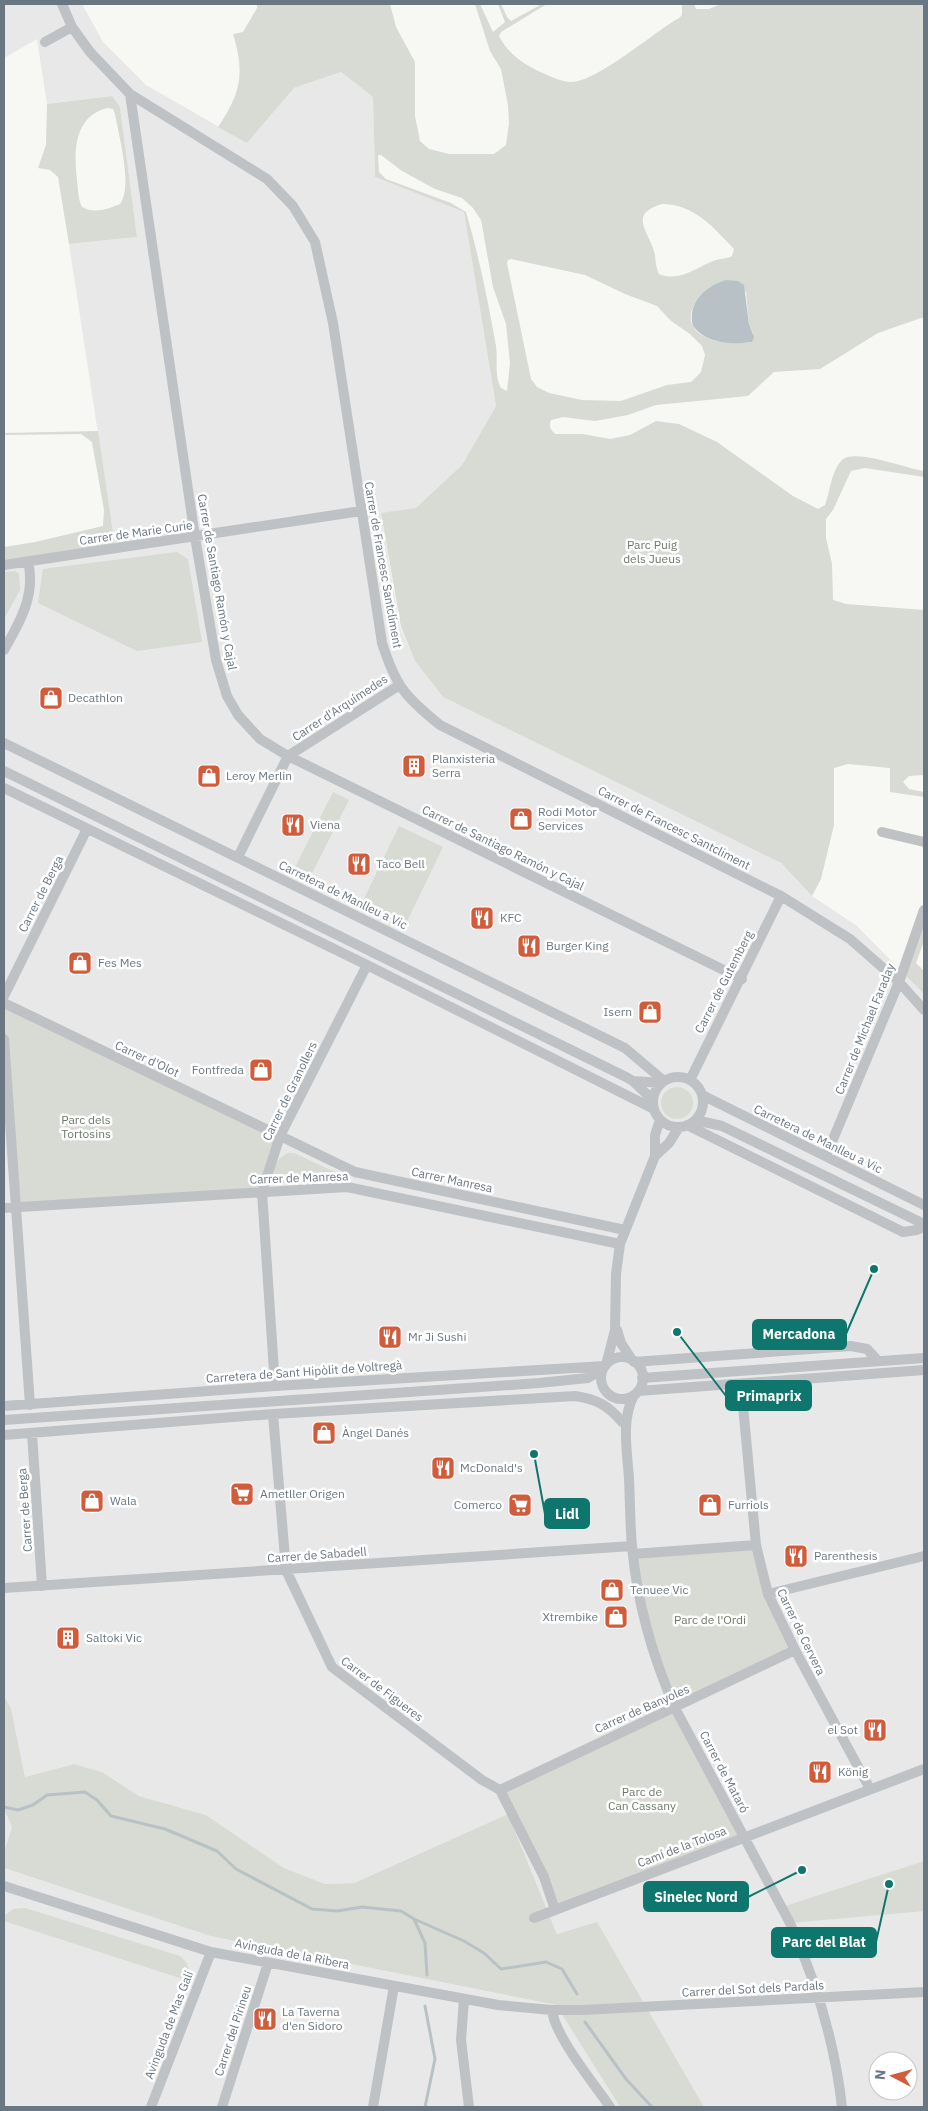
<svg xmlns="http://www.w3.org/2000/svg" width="928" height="2111" font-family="'IBM Plex Sans',sans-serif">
<rect width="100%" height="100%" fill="#f7f7f4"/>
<path fill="#e7e8e7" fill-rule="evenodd" d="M4,4H82L103,42L146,85L247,143L294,88L341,72L373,97L375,177L464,212L496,406L462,465L416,509L381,514L400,627L415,661L443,697L781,863L812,896L857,926L924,994V2107H704L597,1923L557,1934L508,1814L354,1883L325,1884L284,1868L206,1815L139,1796L102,1772L74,1764L25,1777L11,1708L4,1696V560L115,544L69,244L137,237L120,107L111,96L47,104L37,39L4,58ZM878,2061H908V2091H878Z
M4,1809L12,1827L4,1852Z
M4,1868L210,1936L556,2005L620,2107H4Z"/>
<path fill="#d7dbd4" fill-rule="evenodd" d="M257,4H390L396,27L415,62V116L420,141L429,149L449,154H494L506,145L509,123L508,105L501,69L490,51L475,4H480L493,32L505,22L498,4H501L507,17L511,21L542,4H547L501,32L499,36C508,53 520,62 538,71C548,75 559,81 570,82C596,83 654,32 679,18L682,15V4H694L696,9H709L721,4H924V317L878,333L820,369L774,372L748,396L656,405L628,415L595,421L563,417L551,420C548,426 551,431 556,434H583L610,439L630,435L656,421L679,424L717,442L793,496L818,509L825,505C830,492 831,472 841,461C853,447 906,469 924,471V477L865,468L851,471L833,510L826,519V538L832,564L833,600L846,604L924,610V775L909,776L903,782L909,789L924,792V797L890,792V768L848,764L834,768V825L821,879L812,896L781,863L443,697L415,661L401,627L381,513L416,508L462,465L496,406L464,212L375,177L373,97L341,72L294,88L247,143L218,127C241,93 245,73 233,34L243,32L257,8ZM378,155H381L402,171L435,189L462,198L473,208L481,220L493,287L506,324L510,363L507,391L501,388C494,375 498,360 496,346C488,301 479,256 466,212L451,203L386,179L379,172ZM662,204C694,204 713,227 734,249L732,256C727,259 722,258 716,260C698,266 680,283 659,274C655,266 656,258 654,251C648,231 628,214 662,204ZM511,259L585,275L625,294L657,306L671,321L690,334L702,346L705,355L701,372L691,382L667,385L621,401L582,400L549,393L537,387L531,379L507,263L508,260ZM725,280L746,292L749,324L753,333L749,343C736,343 722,344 710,339C671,324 699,290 725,280Z
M112,96L120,107L137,237L69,244L58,177L50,170L38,168L46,145L47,104ZM107,108L113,109L115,114C119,136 133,186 120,204C108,209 94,214 82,207C78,199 78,189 77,180C74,153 73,117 107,108Z
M98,431L115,545L4,560V547L35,542L103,526L104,510L92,442L81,434L4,435V433Z
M177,552L188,559L202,642L137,651L38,603L43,569Z
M15,571L19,574L20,590L4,619V572Z
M333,792L349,800L307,883L291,875Z
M399,826L443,847L403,930L359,909Z
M924,923V941L916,963L924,971V994L905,975Z
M4,1003L280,1136L262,1192L16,1207L4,1039Z
M661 1103a16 16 0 1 1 32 0a16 16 0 1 1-32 0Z
M288,1153H294L337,1173L340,1180L280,1183C268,1174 276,1158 288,1153Z
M756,1545L795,1650L675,1708L743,1837L555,1910L500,1790L675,1708L662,1680L633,1554Z
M4,1696L11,1708L25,1777L74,1764L102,1772L139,1796L206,1815L284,1868L325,1884L354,1883L508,1814L557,1934L597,1922L704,2107H620L556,2005L210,1936L4,1868V1852L12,1827L4,1809Z
M924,1861V1911L790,1923L782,1907Z
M25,1908L180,1956C188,1963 191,1970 186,1980L4,1921V1916L13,1909Z"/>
<path fill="#b8c2c6" d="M725,280L738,281L744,285L749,324L754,337L752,342C732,345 706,344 693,326C687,303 705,287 725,280Z"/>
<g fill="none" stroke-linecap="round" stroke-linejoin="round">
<path stroke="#b8c2c6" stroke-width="3" d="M4,1807L18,1810L33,1805L47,1795L85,1792L97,1800L111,1816L165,1829L217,1851L236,1869L312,1909L337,1911L362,1907L401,1911L414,1919L464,1941L484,1953L501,1969L546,1962L562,1969L577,1994
M414,1919L425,1943L427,1975
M425,2006L435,2059L425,2107
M585,2022L626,2079L652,2107"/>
<path stroke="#bec2c5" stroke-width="10" d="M62,4L72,27L90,52L130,94L267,179L293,206L315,242L333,323L382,643C396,686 404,696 440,725L781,896L850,939L899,982L924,1010
M45,42L72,27
M130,94L195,537L216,660L227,696L238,715L260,739L288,756L742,979
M4,565L361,511
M4,650C20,622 36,595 28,561
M4,743L625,1048L664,1081
M4,771L626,1077L633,1081L653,1100
M4,788L367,965L654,1109
M882,832L924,842
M238,857L288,756L398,686
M4,996L87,829
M4,1003L355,1172L625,1230
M4,1039L30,1405
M653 1102a25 25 0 1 1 50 0a25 25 0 1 1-50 0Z
M690,1080L781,896
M633,1081L662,1083
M702,1095L924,1205
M692,1123L704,1122L722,1126L924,1224
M687,1125L903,1232L917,1230L924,1227
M655,1156L669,1143L679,1127
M826,1156L899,982L924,910
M4,1208L347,1187L620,1244
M617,1330L621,1343L632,1360
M601 1378a21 21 0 1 1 42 0a21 21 0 1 1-42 0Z
M634,1362L851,1346L867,1349L878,1361
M606,1365L615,1330L616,1274L620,1244L655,1156V1135L660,1120
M642,1378L924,1358
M741,1384L756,1545L768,1594L795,1650L870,1789
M275,1386L262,1192L280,1136L367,965
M638,1391L924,1370
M634,1395C621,1419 627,1451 629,1478C630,1500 630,1524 632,1546C637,1602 653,1658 675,1708L790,1923C816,1981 835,2044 842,2107
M4,1406L275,1386L605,1366
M273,1414L286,1570L332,1667L482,1780L500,1790L544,1877L555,1910
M4,1420L539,1383L588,1378L603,1369
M32,1433L42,1586
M4,1435L273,1414L575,1396C596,1399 608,1405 622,1422
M633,1554L756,1545
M4,1588L632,1546
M768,1594L924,1556
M500,1790L795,1650
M4,1886L211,1952L498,2005L552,2010H583L924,1992
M534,1918L924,1769
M464,1999L461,2040L469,2107
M552,2010C554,2035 595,2085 610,2107
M151,2107L211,1952
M222,2107L268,1963
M373,2107L394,1986"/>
</g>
<defs>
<g id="shop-square" transform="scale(1.25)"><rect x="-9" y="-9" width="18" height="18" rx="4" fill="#d05c3b" stroke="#fff"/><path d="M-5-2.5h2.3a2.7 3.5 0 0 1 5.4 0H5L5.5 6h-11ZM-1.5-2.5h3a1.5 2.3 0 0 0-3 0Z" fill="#fff"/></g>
<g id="building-square" transform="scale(1.25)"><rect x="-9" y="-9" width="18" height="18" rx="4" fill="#d05c3b" stroke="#fff"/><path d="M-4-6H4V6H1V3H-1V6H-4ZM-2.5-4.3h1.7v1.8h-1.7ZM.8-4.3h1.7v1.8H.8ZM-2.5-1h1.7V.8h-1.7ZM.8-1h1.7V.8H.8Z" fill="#fff"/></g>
<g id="restaurant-square" transform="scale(1.25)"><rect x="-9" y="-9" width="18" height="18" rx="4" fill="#d05c3b" stroke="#fff"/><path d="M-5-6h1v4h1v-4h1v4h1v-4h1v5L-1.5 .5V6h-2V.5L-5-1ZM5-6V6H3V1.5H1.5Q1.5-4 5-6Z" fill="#fff"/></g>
<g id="supermarket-square" transform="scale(1.25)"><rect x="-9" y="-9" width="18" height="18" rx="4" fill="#d05c3b" stroke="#fff"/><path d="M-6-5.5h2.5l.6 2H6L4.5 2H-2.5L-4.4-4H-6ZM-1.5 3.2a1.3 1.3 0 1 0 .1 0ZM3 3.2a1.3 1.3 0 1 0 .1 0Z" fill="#fff"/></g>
</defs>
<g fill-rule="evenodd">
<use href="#shop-square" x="51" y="698"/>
<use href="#building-square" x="414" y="766"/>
<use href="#shop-square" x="209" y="776"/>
<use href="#shop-square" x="521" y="819"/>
<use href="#restaurant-square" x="293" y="825"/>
<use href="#restaurant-square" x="359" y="864"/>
<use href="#restaurant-square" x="482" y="918"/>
<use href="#restaurant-square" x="529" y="946"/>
<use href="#shop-square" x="80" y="963"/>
<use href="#shop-square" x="650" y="1012"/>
<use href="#shop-square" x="261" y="1070"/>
<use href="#restaurant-square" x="390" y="1337"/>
<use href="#shop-square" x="324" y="1433"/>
<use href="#restaurant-square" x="443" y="1468"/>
<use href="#supermarket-square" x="242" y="1494"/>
<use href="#shop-square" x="92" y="1501"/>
<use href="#supermarket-square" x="520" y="1505"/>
<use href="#shop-square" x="710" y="1505"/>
<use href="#restaurant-square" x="796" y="1556"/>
<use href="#shop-square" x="612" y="1590"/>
<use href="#shop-square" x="616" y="1617"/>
<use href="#building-square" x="68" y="1638"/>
<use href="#restaurant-square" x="875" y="1730"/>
<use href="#restaurant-square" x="820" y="1772"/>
<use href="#restaurant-square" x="265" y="2019"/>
</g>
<g text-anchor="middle" stroke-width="5" stroke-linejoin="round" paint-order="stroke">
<g font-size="12" fill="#697782" stroke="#fff">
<text transform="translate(136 533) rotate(-8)" y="4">Carrer de Marie Curie</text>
<text transform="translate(383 565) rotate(80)" y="4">Carrer de Francesc Santcliment</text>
<text transform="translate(217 582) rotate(80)" y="4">Carrer de Santiago Ramón y Cajal</text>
<text transform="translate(340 708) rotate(-33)" y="4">Carrer d'Arquímedes</text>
<text transform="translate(674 828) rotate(27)" y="4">Carrer de Francesc Santcliment</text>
<text transform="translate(503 848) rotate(26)" y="4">Carrer de Santiago Ramón y Cajal</text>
<text transform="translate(41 894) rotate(-63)" y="4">Carrer de Berga</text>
<text transform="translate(343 895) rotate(26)" y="4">Carretera de Manlleu a Vic</text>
<text transform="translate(724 982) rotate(-63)" y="4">Carrer de Gutemberg</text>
<text transform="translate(865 1029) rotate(-68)" y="4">Carrer de Michael Faraday</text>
<text transform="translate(147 1059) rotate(25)" y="4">Carrer d'Olot</text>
<text transform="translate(290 1091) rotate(-64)" y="4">Carrer de Granollers</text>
<text transform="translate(818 1139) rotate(26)" y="4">Carretera de Manlleu a Vic</text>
<text transform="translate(299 1178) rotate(-2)" y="4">Carrer de Manresa</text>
<text transform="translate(452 1180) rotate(12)" y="4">Carrer Manresa</text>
<text transform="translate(304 1372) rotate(-4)" y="4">Carretera de Sant Hipòlit de Voltregà</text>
<text transform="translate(25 1510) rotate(-94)" y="4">Carrer de Berga</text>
<text transform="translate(317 1555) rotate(-4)" y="4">Carrer de Sabadell</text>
<text transform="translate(801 1632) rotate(64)" y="4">Carrer de Cervera</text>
<text transform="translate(382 1689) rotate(37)" y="4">Carrer de Figueres</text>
<text transform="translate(642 1709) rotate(-24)" y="4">Carrer de Banyoles</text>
<text transform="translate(724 1772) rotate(62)" y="4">Carrer de Mataró</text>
<text transform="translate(682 1847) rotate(-21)" y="4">Camí de la Tolosa</text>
<text transform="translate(292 1954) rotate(11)" y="4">Avinguda de la Ribera</text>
<text transform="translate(753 1989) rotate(-3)" y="4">Carrer del Sot dels Pardals</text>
<text transform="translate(169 2025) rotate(-69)" y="4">Avinguda de Mas Galí</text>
<text transform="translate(233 2031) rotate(-72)" y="4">Carrer del Pirineu</text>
</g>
<g font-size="12" fill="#6b7a67" stroke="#fff">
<text x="652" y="549">Parc Puig<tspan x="652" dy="14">dels Jueus</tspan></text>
<text x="86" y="1124">Parc dels<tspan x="86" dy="14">Tortosins</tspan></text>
<text x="710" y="1624">Parc de l'Ordi</text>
<text x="642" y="1796">Parc de<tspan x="642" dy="14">Can Cassany</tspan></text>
</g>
<g font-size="12" fill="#697782" stroke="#fff" text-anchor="start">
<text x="68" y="702">Decathlon</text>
<text x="432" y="763">Planxisteria<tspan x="432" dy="14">Serra</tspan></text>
<text x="226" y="780">Leroy Merlin</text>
<text x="538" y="816">Rodi Motor<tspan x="538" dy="14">Services</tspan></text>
<text x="310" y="829">Viena</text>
<text x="376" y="868">Taco Bell</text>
<text x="500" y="922">KFC</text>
<text x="546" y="950">Burger King</text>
<text x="98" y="967">Fes Mes</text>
<text x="632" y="1016" text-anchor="end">Isern</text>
<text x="244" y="1074" text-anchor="end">Fontfreda</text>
<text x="408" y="1341">Mr Ji Sushi</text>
<text x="342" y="1437">Àngel Danés</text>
<text x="460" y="1472">McDonald's</text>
<text x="260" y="1498">Ametller Origen</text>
<text x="110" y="1505">Wala</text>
<text x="502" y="1509" text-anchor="end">Comerco</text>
<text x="728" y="1509">Furriols</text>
<text x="814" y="1560">Parenthesis</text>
<text x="630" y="1594">Tenuee Vic</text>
<text x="598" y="1621" text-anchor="end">Xtrembike</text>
<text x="86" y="1642">Saltoki Vic</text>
<text x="858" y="1734" text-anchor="end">el Sot</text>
<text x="838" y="1776">König</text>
<text x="282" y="2016">La Taverna<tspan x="282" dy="14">d'en Sidoro</tspan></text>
</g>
</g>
<path fill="none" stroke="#0f766e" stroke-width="2" d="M874 1269L846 1334M677 1332L726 1396M534 1454L545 1514M802 1870L748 1897M889 1884L876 1942"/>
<g fill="#0f766e" stroke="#fff" stroke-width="2">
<circle cx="874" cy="1269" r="5"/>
<circle cx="677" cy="1332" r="5"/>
<circle cx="534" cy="1454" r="5"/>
<circle cx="802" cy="1870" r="5"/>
<circle cx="889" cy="1884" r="5"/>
</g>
<g fill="#0f766e" stroke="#0f766e" stroke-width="2">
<rect x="753" y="1320" width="93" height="29" rx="5"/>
<rect x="726" y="1381" width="85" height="29" rx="5"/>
<rect x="545" y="1499" width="44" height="29" rx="5"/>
<rect x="644" y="1882" width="104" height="29" rx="5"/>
<rect x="772" y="1928" width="104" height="29" rx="5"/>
</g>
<g font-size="14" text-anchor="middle" font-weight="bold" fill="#fff">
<text x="799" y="1339">Mercadona</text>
<text x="769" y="1401">Primaprix</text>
<text x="567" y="1519">Lidl</text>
<text x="696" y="1902">Sinelec Nord</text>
<text x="824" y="1947">Parc del Blat</text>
</g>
<rect width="928" height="2111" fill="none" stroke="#697782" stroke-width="10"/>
<g transform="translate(893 2076) rotate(276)"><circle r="24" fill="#ffffff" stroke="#c3c9cd"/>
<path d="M0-4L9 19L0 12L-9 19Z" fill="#d05c3b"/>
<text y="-8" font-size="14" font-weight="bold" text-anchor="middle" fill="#697782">N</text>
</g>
</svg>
